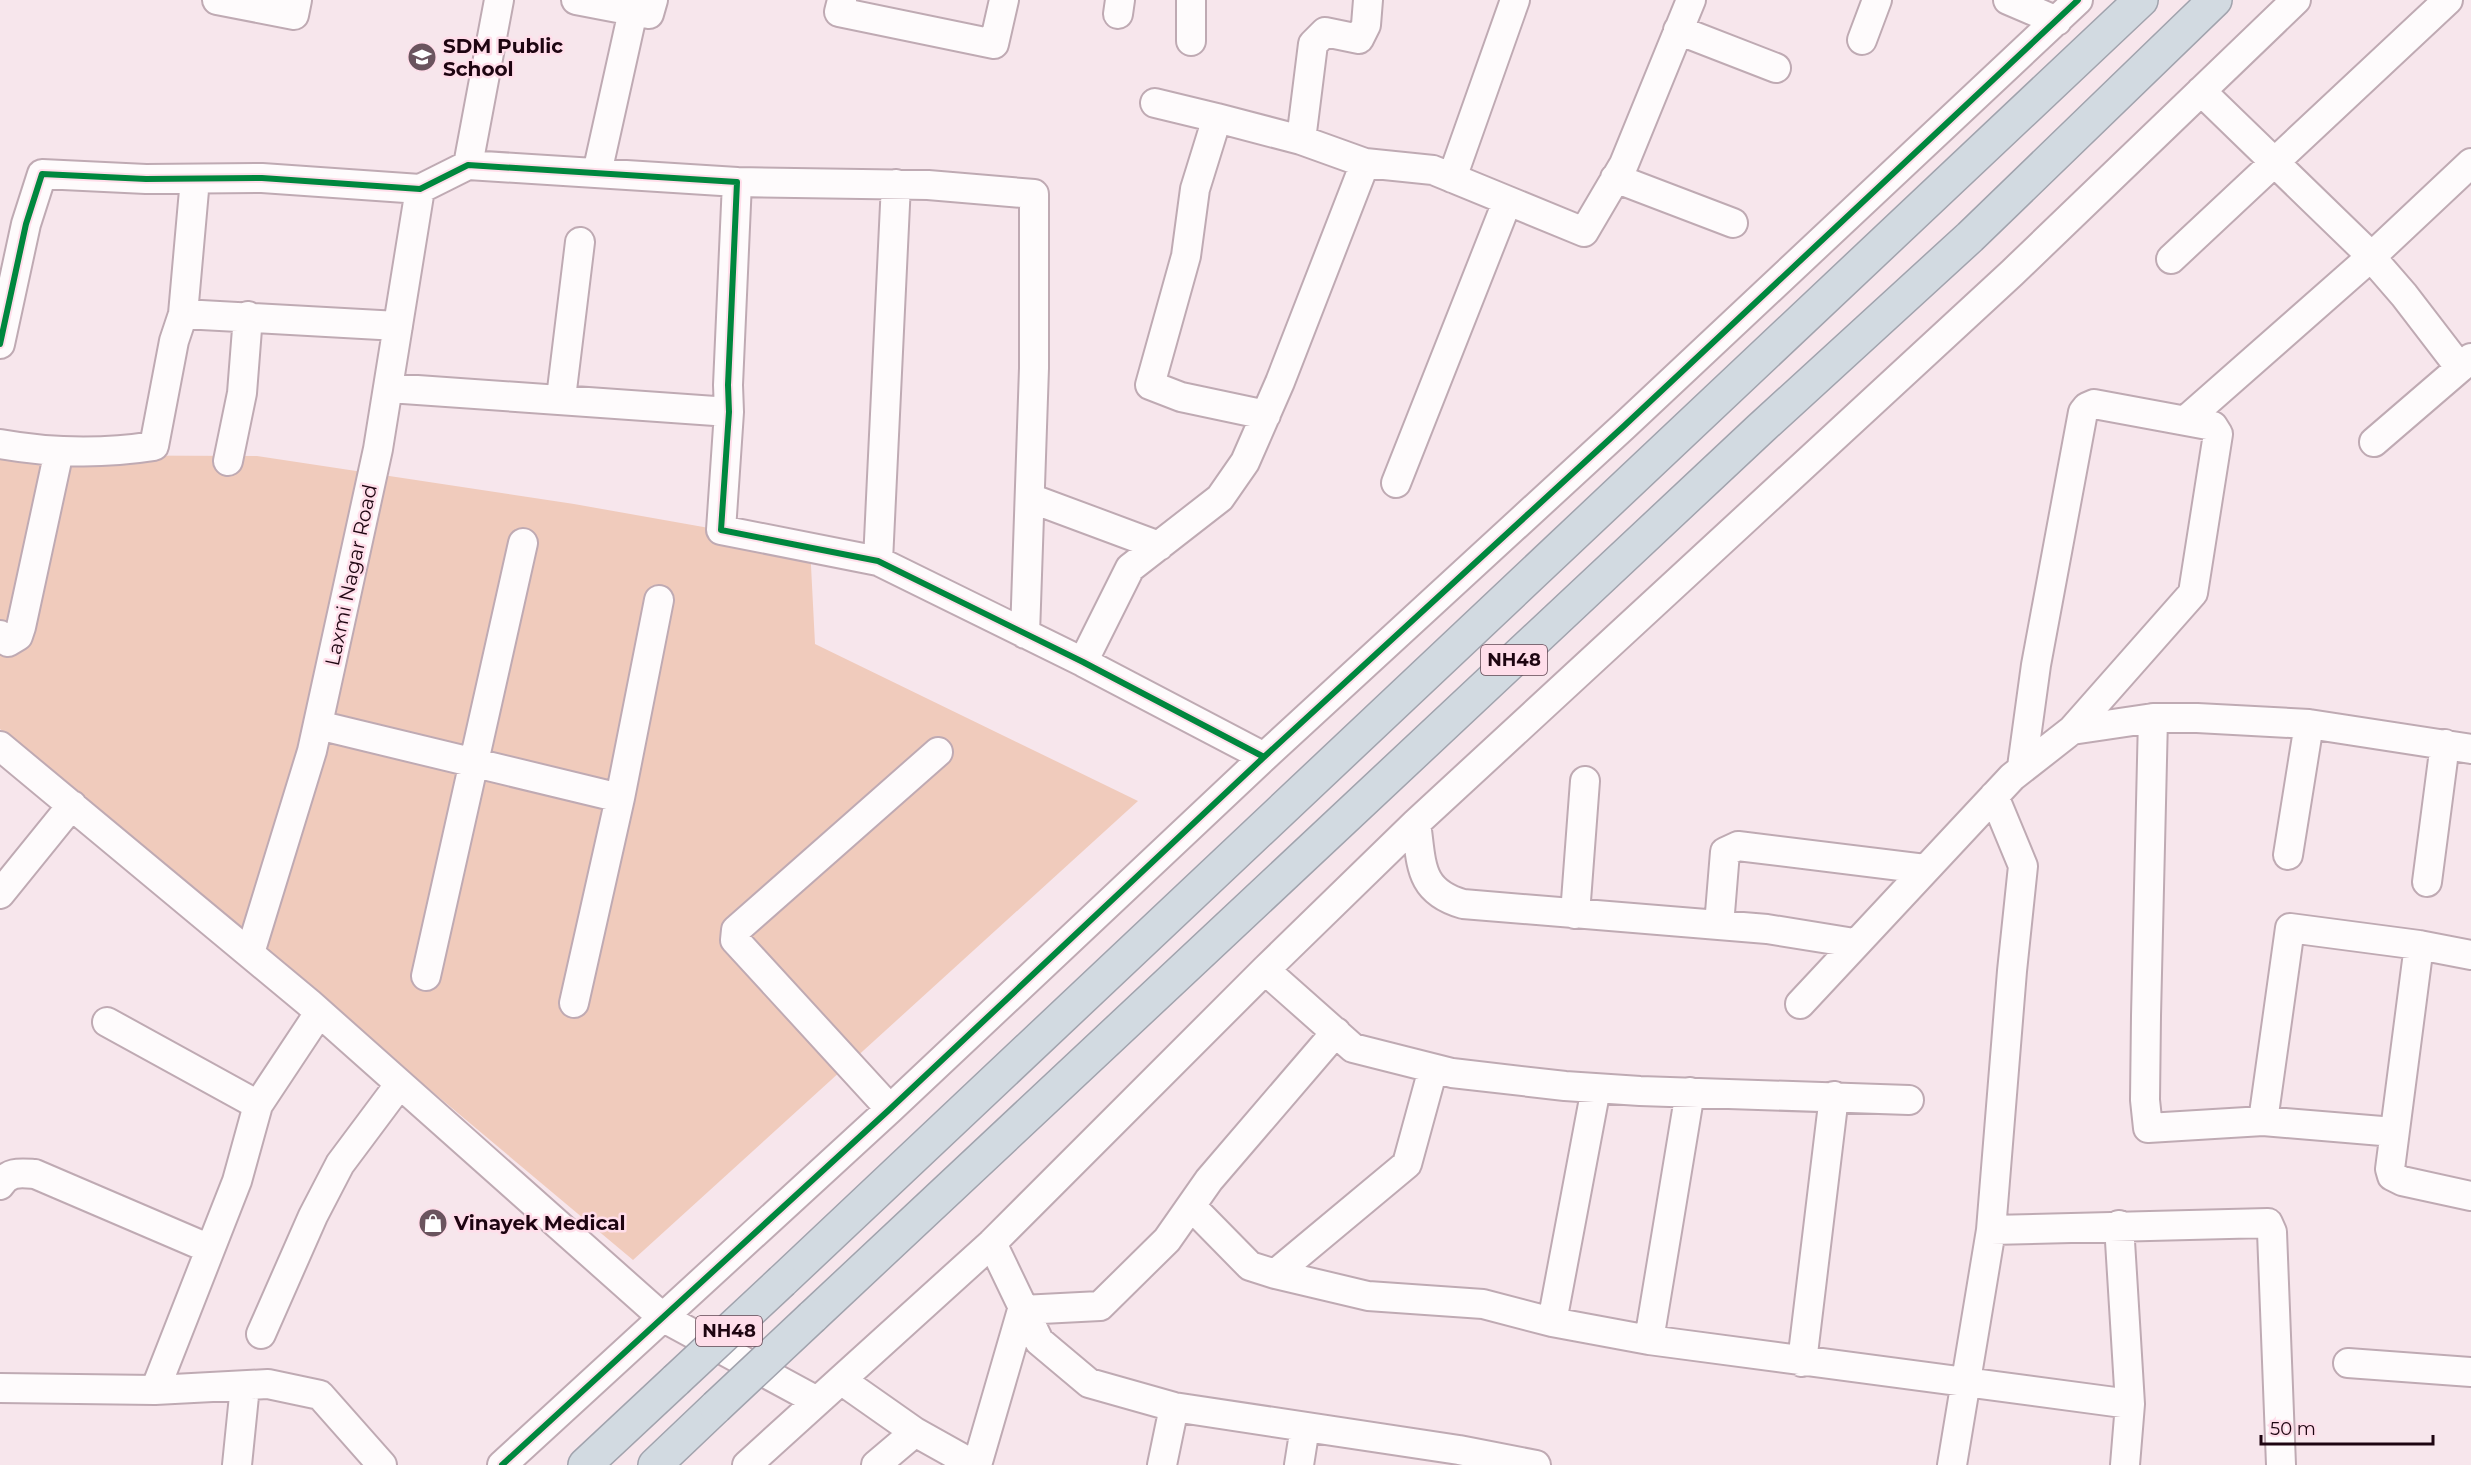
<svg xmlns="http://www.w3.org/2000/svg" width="2471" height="1465" font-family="Montserrat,sans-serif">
<rect width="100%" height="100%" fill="#f7e6ec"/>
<path fill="#f0cbbc" d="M0,455L257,456L574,504L810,546L815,644L1138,801L633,1260L0,729Z"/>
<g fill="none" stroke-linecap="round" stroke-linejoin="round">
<g stroke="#bfaab3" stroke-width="32">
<path id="minor" d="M217,0L294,15L297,0
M576,0L649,14L653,0
M842,0L839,12L994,44L1004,0
M1191,0V41
M2008,0L2057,21
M1118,14L1120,0
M1678,30L1776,68
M1862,40L1877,0
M2201,91L2365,250L2404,295L2460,368L2471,358
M1155,103L1217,118
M1301,140L1313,44L1325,32L1359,39L1366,25L1368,0
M468,165L499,0
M597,173L633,11
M1452,178L1515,0
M1615,178L1733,223
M737,182L928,185L1034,194V368L1025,634
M2171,259L2448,0
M183,314L398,326
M0,344L26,224L42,174L146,179L262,178L420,189L468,165L737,182L728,385L729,412L721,530L878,561L1083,662L1264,757
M389,388L729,412
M561,398L580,242
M1266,415L1181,397L1150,385L1186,256L1195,189L1217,118L1301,140L1365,163L1433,170L1584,232L1624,164L1691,0
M2187,419L2371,257L2471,163
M2374,442L2460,368
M0,444C50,453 103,454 154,446L174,341L183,314L195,179
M228,461L242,393L248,316
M1396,483L1507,202
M1030,498L1159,546
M878,561L896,184
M0,635L8,642L18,636L21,627L59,451
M1083,662L1130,568L1220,498L1245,462L1280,382L1365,163
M2153,718L2146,1016L2145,1100L2148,1128L2263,1121L2394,1132
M318,725L620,798
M0,746L309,1003L662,1317L817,1401
M2022,767L2036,665L2083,412L2087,407L2094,404L2213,426L2218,434L2193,593L2072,730
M1994,796L2023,866L2012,971L1991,1230L2268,1223L2272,1232L2281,1465
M1416,823C1422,864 1418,891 1463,904L1767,929L1854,943
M2288,855L2309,724
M2427,882L2445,744
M0,894L72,805
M1575,914L1585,781
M1719,925L1725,852L1738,846L1925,869
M2419,945L2390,1169L2392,1176L2402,1181L2471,1196
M250,953L312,751L378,449L420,189
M1265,970L1353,1048L1452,1073L1565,1086L1640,1091L1909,1100
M426,976L523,543
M574,1003L620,798L659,600
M1800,1004L2012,777L2072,730L2153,718H2197L2309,724L2471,749
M107,1022L258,1105
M890,1109L735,940L736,930L938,752
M2263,1121L2290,928L2419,945L2471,955
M0,1185C9,1171 20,1173 35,1174L210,1249
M1191,1206L1250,1266L1275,1274L1407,1164L1433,1069
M2119,1225L2130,1404L2125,1465
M992,1243L1039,1341L1089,1383L1174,1407L1459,1450L1536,1465
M1275,1274L1368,1296L1483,1304L1552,1322L1649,1340L2130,1404
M1552,1322L1596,1088
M261,1334L313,1216L340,1164L399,1085
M1649,1340L1690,1092
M1802,1362L1834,1096
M2348,1363L2471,1372
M841,1380L915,1432L974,1465
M0,1388L155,1390L268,1384L320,1395L382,1465
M155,1390L237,1181L258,1105L319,1013
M237,1465L245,1386
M502,1465L890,1109L1264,757L1624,426L2078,0
M747,1465L992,1243L1265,970L1416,823L2012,273L2296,0
M876,1465L915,1432
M977,1465L1022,1310L1100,1306L1167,1240L1209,1180L1336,1032
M1162,1465L1174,1407
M1299,1465L1305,1427
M1952,1465L1991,1230"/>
</g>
<g stroke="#a1a3ad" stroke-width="36">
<path id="highway" d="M782,1281L2141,0
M812,1317L1760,429L1970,237L2215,0
M585,1465L676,1380
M655,1465L716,1407"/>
</g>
<use href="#minor" stroke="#fefbfc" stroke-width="28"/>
<use href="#highway" stroke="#d2dae1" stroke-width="33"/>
<g stroke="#a1a3ad" stroke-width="36" stroke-linecap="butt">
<path id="highway-bridge" d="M676,1380L782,1281
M716,1407L812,1317"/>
</g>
<use href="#highway-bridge" stroke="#d2dae1" stroke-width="33"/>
<g stroke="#ffdeea" stroke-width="10">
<path id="cycleway" d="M0,344L26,224L42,174L146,179L262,178L420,189L468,165L737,182L728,385L729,412L721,530L878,561L1083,662L1264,757
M502,1465L890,1109L1264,757L1624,426L2078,0"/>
</g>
<use href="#cycleway" stroke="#00873e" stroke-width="6"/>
</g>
<defs>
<g id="school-disc" transform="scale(1.5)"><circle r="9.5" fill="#6a545e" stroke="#ffdeea"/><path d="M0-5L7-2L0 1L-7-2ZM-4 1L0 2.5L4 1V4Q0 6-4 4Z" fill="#fff"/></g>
<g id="shop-disc" transform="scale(1.5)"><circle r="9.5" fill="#6a545e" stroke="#ffdeea"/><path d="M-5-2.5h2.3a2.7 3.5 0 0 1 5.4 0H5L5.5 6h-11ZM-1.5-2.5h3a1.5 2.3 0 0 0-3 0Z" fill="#fff"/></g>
</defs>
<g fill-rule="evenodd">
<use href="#school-disc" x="422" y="57"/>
<use href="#shop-disc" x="433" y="1223"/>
</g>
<g text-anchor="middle" stroke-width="5" stroke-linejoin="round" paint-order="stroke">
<g fill="#ffdeea" stroke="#624652" stroke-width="1.5">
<rect x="1481" y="645" width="66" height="30" rx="4.5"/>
<rect x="696" y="1316" width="66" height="30" rx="4.5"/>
</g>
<g font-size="18" font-weight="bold" fill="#1e0511">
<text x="1514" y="666">NH48</text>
<text x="729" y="1337">NH48</text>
</g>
<g font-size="20" font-weight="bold" fill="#1e0511" stroke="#ffdeea" text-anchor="start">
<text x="443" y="53">SDM Public<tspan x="443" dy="23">School</tspan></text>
<text x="454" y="1230">Vinayek Medical</text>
</g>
<g font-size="20" fill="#1e0511" stroke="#ffdeea">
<text transform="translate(351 575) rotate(-78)" y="7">Laxmi Nagar Road</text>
</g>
</g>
<path d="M2261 1435v9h172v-9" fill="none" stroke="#1e0511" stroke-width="3"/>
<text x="2270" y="1435" font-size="18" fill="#1e0511" stroke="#ffdeea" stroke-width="4.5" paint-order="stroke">50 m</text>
</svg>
